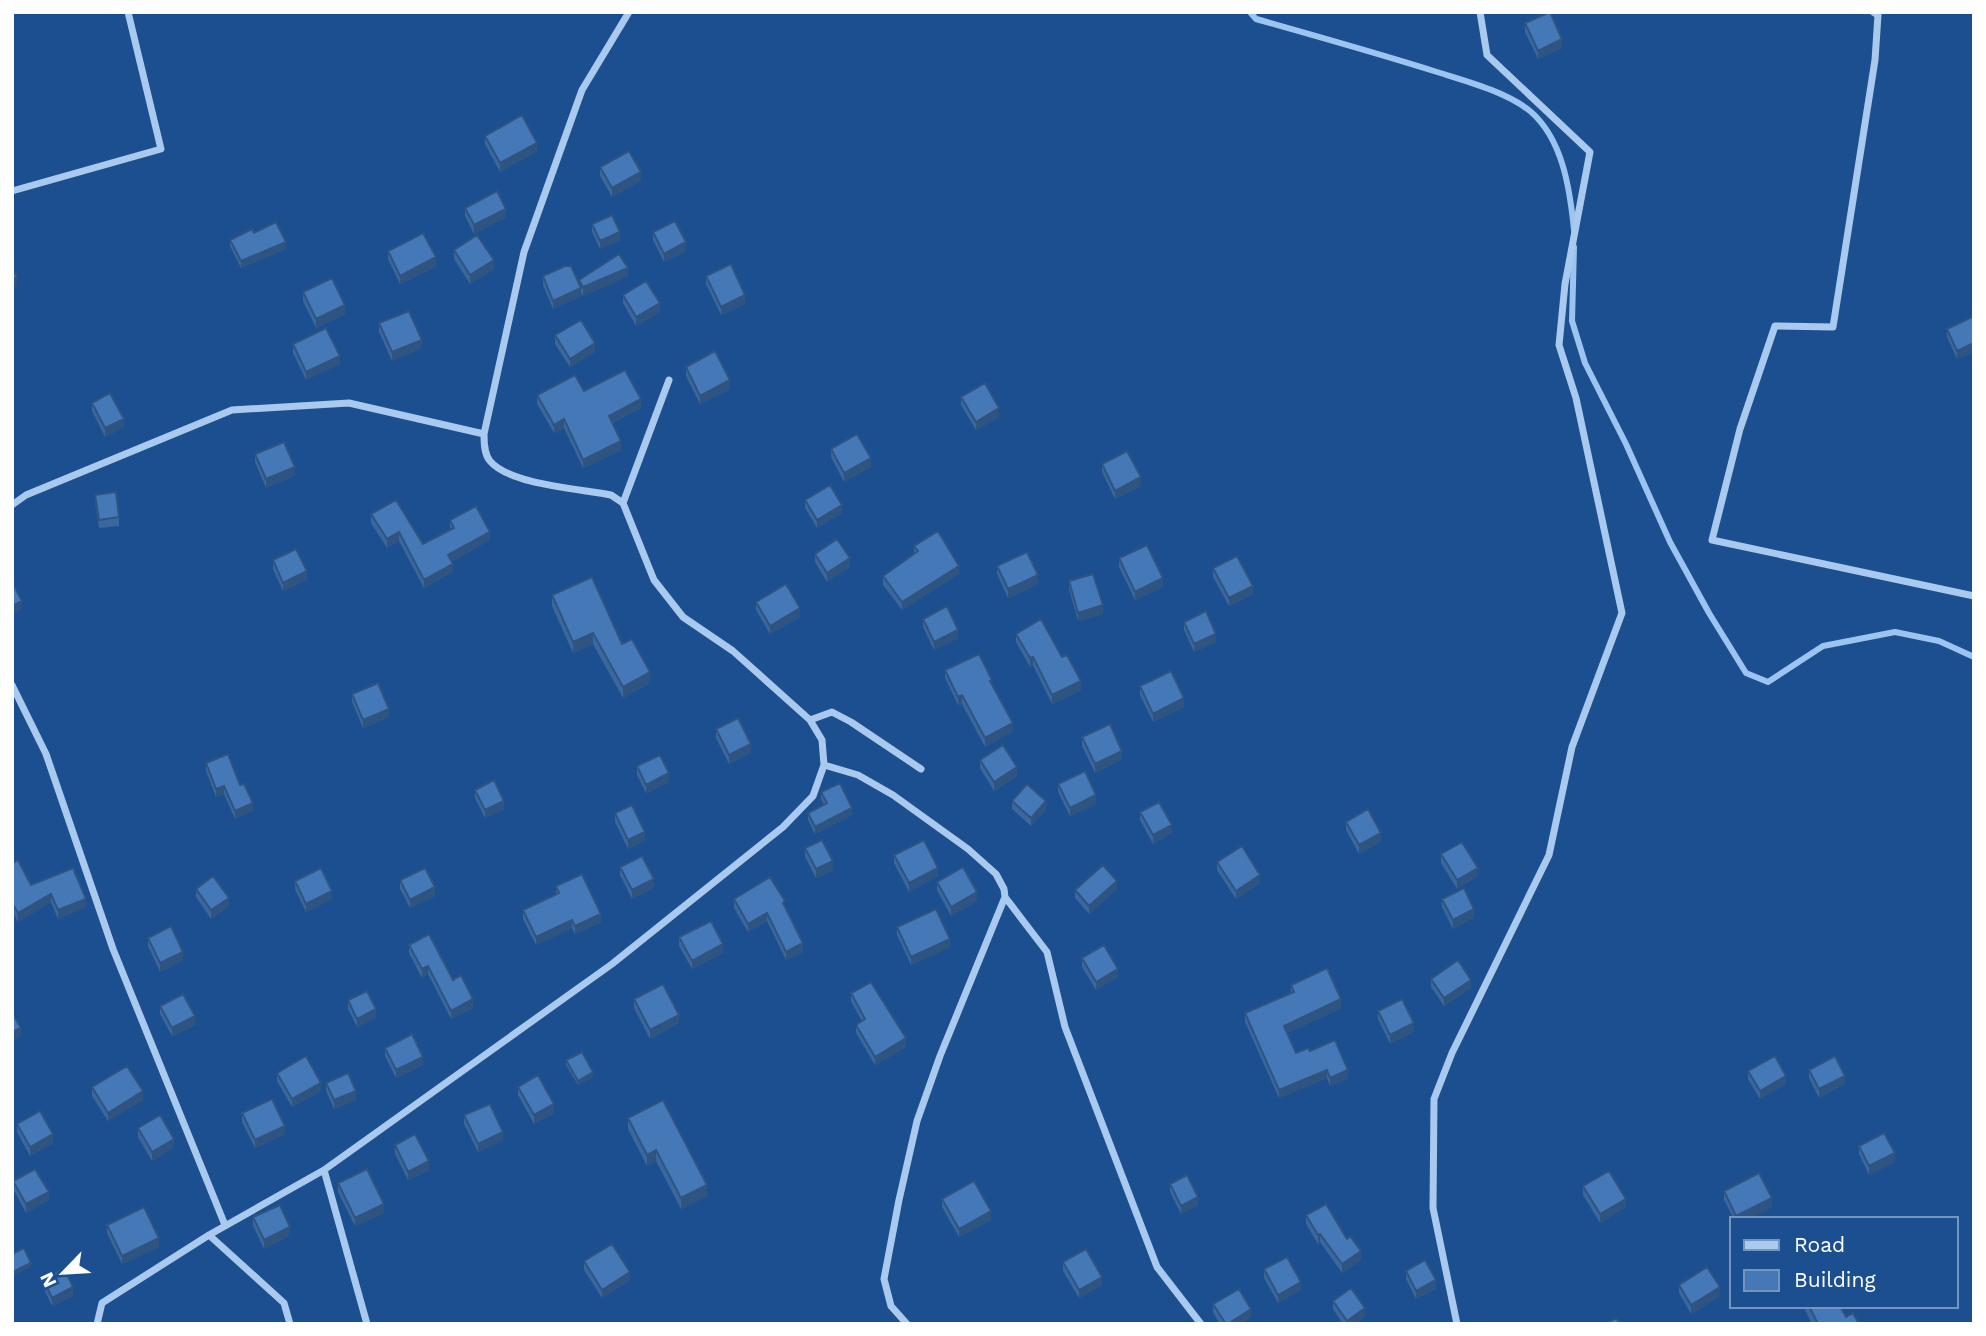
<svg xmlns="http://www.w3.org/2000/svg" width="1986" height="1336" font-family="'Work Sans',sans-serif">
<rect width="100%" height="100%" fill="#1b4f8f"/>
<g fill="none" stroke-linecap="round" stroke-linejoin="round">
<path stroke="#9cc4f0" stroke-width="6" d="M1250,12L1256,19C1316,36 1377,53 1437,72C1466,81 1507,92 1530,111C1563,139 1570,190 1574,230
M1574,247L1572,321L1585,363L1626,444L1670,542L1709,613L1746,673L1768,682L1823,646L1895,632L1939,641L1974,657"/>
<path stroke="#a9c9ee" stroke-width="7" d="M629,12L582,90L524,252L484,434C484,442 484,454 490,461C510,485 581,489 611,495L623,503L654,580L683,617L733,651L810,720L822,740L824,765
M1873,12L1878,15L1875,60L1833,327L1775,326L1740,429L1712,540L1974,596
M12,191L161,149L128,12
M623,503L669,380
M12,505L26,495L232,410L349,403L484,434
M12,685L46,754L113,949L225,1225
M810,720L832,712L851,722L921,769
M1005,897L1047,952L1065,1027L1157,1267L1201,1324
M324,1170L367,1324
M209,1235L284,1303L290,1324
M97,1324L102,1303L209,1235L324,1170L612,964L783,827L813,796L824,765L858,775L893,795L968,849L996,874L1004,889L1005,897L940,1056L917,1121L899,1200L884,1279L891,1306L907,1324
M1457,1324L1433,1208L1434,1099L1452,1053L1549,855L1572,747L1622,613L1576,398L1559,345L1565,284L1590,152L1487,55L1480,12"/>
</g>
<path fill="#3a679d" d="M1525,23L1562,48L1538,59L1525,32Z
M485,136L537,151L500,172L485,144Z
M600,167L641,181L612,197L600,176Z
M465,208L506,217L474,234L465,216Z
M592,224L620,240L600,249L592,232Z
M653,232L686,251L664,262L653,240Z
M254,233L286,249L241,268L230,246V240Z
M454,250L494,269L470,284L454,259Z
M388,251L436,266L400,284L388,259Z
M543,276L579,282V280L628,276L583,296L581,293V296L553,309L543,285Z
M706,276L745,304L721,315L706,284Z
M303,292L345,314L316,328L303,301Z
M623,295L660,312L636,326L623,303Z
M1974,316V352L1957,359L1947,337V329Z
M379,323L422,348L392,361L379,332Z
M555,335L595,352L570,367L555,344Z
M293,344L340,364L306,380L293,353Z
M686,367L730,389L700,404L686,376Z
M584,391L641,408L612,423L621,450L583,468L564,428L554,433L537,404V395Z
M961,397L999,417L976,430L961,405Z
M92,403L124,427L105,437L92,411Z
M831,449L871,467L844,482L831,457Z
M255,454L295,475L266,488L255,462Z
M1102,464L1141,486L1115,499L1102,472Z
M95,495L119,517V526L99,528L95,503Z
M805,500L842,513L817,528L805,508Z
M371,514L423,544L450,530V520L490,540L452,561L453,572L424,588L399,541L387,548L371,523Z
M914,546L959,574L902,610L883,585V576L914,554Z
M815,554L850,567L827,582L815,562Z
M1119,558L1163,587L1135,600L1119,567Z
M273,560L307,580L283,591L273,569Z
M997,566L1038,584L1008,598L997,574Z
M1213,568L1253,594L1229,606L1213,577Z
M1069,581L1103,614L1078,621L1069,589Z
M552,595L622,644L650,683L623,698L593,644L573,653L552,606Z
M756,602L800,617L770,634L756,610Z
M923,619L958,638L934,650L923,627Z
M1184,622L1216,642L1194,652L1184,630Z
M1016,634L1081,690L1052,704L1033,665L1030,667L1016,642Z
M945,670L992,684L1013,731L985,747L962,704L958,705L945,678Z
M1140,686L1184,707L1153,722L1140,695Z
M352,694L389,717L363,728L352,702Z
M716,729L751,752L729,764L716,738Z
M1082,737L1122,759L1095,773L1082,746Z
M980,760L1017,776L994,791L980,768Z
M206,763L240,785L253,811L235,819L224,794L216,797L206,771Z
M637,766L669,782L646,793L637,775Z
M1058,784L1096,804L1070,816L1058,792Z
M475,790L504,809L485,818L475,798Z
M821,792L852,815L815,834L808,820V813L824,805L821,799Z
M1012,801L1046,810L1031,826L1012,809Z
M1140,812L1172,833L1153,844L1140,820Z
M615,813L645,840L628,849L615,822Z
M1346,822L1381,841L1359,854L1346,830Z
M805,848L833,870L816,878L805,857Z
M1441,854L1478,876L1457,889L1441,863Z
M894,855L938,876L909,892L894,863Z
M1217,862L1260,883L1236,899L1217,870Z
M12,863L31,885L86,907L58,919L51,902L18,922L12,911Z
M620,867L654,888L632,899L620,875Z
M400,880L435,896L410,908L400,889Z
M295,881L332,899L306,912L295,889Z
M937,882L977,901L951,916L937,890Z
M556,886L601,922L575,934L572,928L536,945L523,919V910L556,894Z
M196,889L229,906L211,919L196,897Z
M1117,889L1089,914L1075,898V890Z
M734,899L785,907L803,952L786,960L767,921L748,932L734,908Z
M1442,899L1474,918L1453,929L1442,907Z
M897,927L950,947L911,965L897,935Z
M679,937L723,953L692,969L679,946Z
M148,938L183,960L160,972L148,946Z
M409,945L453,980L473,1008L451,1019L428,974L422,978L409,953Z
M1082,958L1118,977L1096,990L1082,967Z
M1431,979L1471,988L1444,1006L1431,987Z
M1291,985L1341,1008L1287,1033L1296,1053L1310,1051L1348,1078L1330,1086L1327,1078L1279,1098L1245,1022V1013L1291,994Z
M851,993L906,1047L875,1065L856,1033V1025L862,1021L851,1002Z
M634,999L679,1023L650,1039L634,1008Z
M348,1000L376,1018L357,1027L348,1009Z
M160,1006L195,1025L172,1036L160,1014Z
M1378,1011L1414,1032L1390,1044L1378,1019Z
M385,1048L423,1065L396,1078L385,1056Z
M566,1060L593,1077L578,1085L566,1065Z
M1809,1070L1845,1084L1819,1098L1809,1078Z
M1748,1071L1786,1084L1760,1099L1748,1079Z
M277,1073L321,1091L292,1107L277,1081Z
M326,1083L356,1100L334,1109L326,1091Z
M92,1087L143,1100L108,1121L92,1096Z
M518,1087L554,1113L534,1124L518,1095Z
M242,1113L285,1134L255,1148L242,1122Z
M464,1115L503,1140L478,1152L464,1124Z
M628,1118L707,1196L681,1209L656,1161L647,1166L628,1129Z
M17,1124L53,1143L30,1156L17,1132Z
M138,1128L174,1147L152,1161L138,1137Z
M395,1145L429,1170L408,1180L395,1154Z
M1859,1146L1895,1162L1869,1175L1859,1154Z
M13,1181L49,1200L26,1213L13,1189Z
M338,1183L384,1213L355,1226L338,1192Z
M1170,1184L1198,1205L1181,1214L1170,1192Z
M1583,1186L1626,1207L1600,1223L1583,1195Z
M1724,1191L1772,1207L1748,1219H1734L1724,1200Z
M942,1199L991,1220L959,1237L942,1207Z
M1306,1215L1347,1239L1361,1260L1342,1273L1320,1242L1318,1244L1306,1224Z
M253,1217L290,1235L264,1249L253,1226Z
M107,1225L159,1247L122,1264L107,1233Z
M584,1261L630,1280L602,1298L584,1270Z
M1063,1262L1102,1285L1079,1298L1063,1271Z
M1264,1269L1301,1290L1278,1303L1264,1278Z
M1406,1271L1436,1289L1416,1299L1406,1279Z
M43,1279L73,1296L52,1306L43,1287Z
M1679,1285L1720,1296L1691,1314L1679,1293Z
M1333,1301L1365,1316L1355,1324H1343L1333,1309Z
M1213,1304L1251,1317L1241,1324H1220L1213,1312Z
M1803,1306H1840L1846,1317L1859,1324H1812Z"/>
<path fill="#305480" d="M1562,39V48L1538,59V51Z
M537,143V151L500,172V163Z
M641,172V181L612,197V188Z
M506,209V217L474,234V225Z
M620,232V240L600,249V241Z
M286,242V249L241,268V261Z
M686,242V251L664,262V254Z
M436,257V266L400,284V276Z
M494,260V269L470,284V275Z
M628,268V276L583,296V287Z
M17,277V286L12,288V280Z
M581,288V296L553,309V301Z
M745,295V304L721,315V307Z
M660,303V312L636,326V317Z
M345,305V314L316,328V319Z
M422,340V348L392,361V352Z
M595,343V352L570,367V359Z
M1974,343V352L1957,359V351Z
M340,356V364L306,380V372Z
M730,380V389L700,404V396Z
M641,399V408L609,424V416Z
M999,408V417L976,430V422Z
M124,419V427L105,437V428Z
M564,419V428L554,433V425Z
M621,441V450L583,468V460Z
M871,458V467L844,482V473Z
M295,467V475L266,488V479Z
M1141,477V486L1115,499V491Z
M842,505V513L817,528V520Z
M399,532V541L387,548V539Z
M490,532V540L448,563V555Z
M850,558V567L827,582V573Z
M453,564V572L424,588V580Z
M959,566V574L902,610V602Z
M307,571V580L283,591V583Z
M1038,575V584L1008,598V589Z
M1163,578V587L1135,600V592Z
M1253,586V594L1229,606V598Z
M22,601V609L12,614V606Z
M1103,605V614L1078,621V613Z
M800,608V617L770,634V626Z
M958,630V638L934,650V642Z
M593,633V644L573,653V642Z
M1216,634V642L1194,652V644Z
M1033,657V665L1030,667V658Z
M650,672V683L623,698V687Z
M1081,681V690L1052,704V695Z
M962,695V704L958,705V697Z
M1184,698V707L1153,722V714Z
M389,709V717L363,728V720Z
M1013,723V731L985,747V738Z
M751,744V752L729,764V755Z
M1122,751V759L1095,773V764Z
M1017,767V776L994,791V782Z
M669,773V782L646,793V785Z
M224,786V794L216,797V789Z
M1096,795V804L1070,816V808Z
M504,801V809L485,818V810Z
M1046,801V810L1031,826V818Z
M253,803V811L235,819V811Z
M852,808V815L815,834V827Z
M1172,825V833L1153,844V835Z
M645,832V840L628,849V840Z
M1381,833V841L1359,854V845Z
M833,861V870L816,878V869Z
M938,868V876L909,892V883Z
M1478,868V876L1457,889V880Z
M1260,875V883L1236,899V891Z
M654,879V888L632,899V890Z
M1117,881V889L1089,914V906Z
M435,887V896L410,908V900Z
M332,891V899L306,912V904Z
M977,892V901L951,916V907Z
M51,894V902L18,922V913Z
M229,898V906L211,919V910Z
M86,899V907L58,919V910Z
M1474,909V918L1453,929V920Z
M767,913V921L748,932V924Z
M601,914V922L575,934V926Z
M572,920V928L536,945V937Z
M950,939V947L911,965V957Z
M803,943V952L786,960V952Z
M723,944V953L692,969V961Z
M183,952V960L160,972V963Z
M428,966V974L422,978V969Z
M1118,969V977L1096,990V982Z
M1471,980V988L1444,1006V998Z
M473,999V1008L451,1019V1011Z
M1341,999V1008L1284,1034V1026Z
M376,1009V1018L357,1027V1019Z
M679,1015V1023L650,1039V1030Z
M195,1016V1025L172,1036V1028Z
M1414,1023V1032L1390,1044V1035Z
M21,1028V1036L12,1041V1032Z
M906,1038V1047L875,1065V1057Z
M423,1057V1065L396,1078V1070Z
M1327,1070V1078L1279,1098V1090Z
M1348,1070V1078L1330,1086V1078Z
M593,1072V1077L578,1085V1081Z
M1786,1076V1084L1760,1099V1091Z
M1845,1076V1084L1819,1098V1089Z
M321,1083V1091L292,1107V1099Z
M143,1091V1100L108,1121V1113Z
M356,1091V1100L334,1109V1100Z
M554,1104V1113L534,1124V1115Z
M285,1126V1134L255,1148V1140Z
M503,1132V1140L478,1152V1144Z
M53,1134V1143L30,1156V1147Z
M174,1139V1147L152,1161V1152Z
M656,1150V1161L647,1166V1155Z
M1895,1153V1162L1869,1175V1166Z
M429,1161V1170L408,1180V1172Z
M707,1185V1196L681,1209V1198Z
M49,1192V1200L26,1213V1204Z
M1198,1197V1205L1181,1214V1206Z
M1772,1198V1207L1748,1219H1736V1216Z
M1626,1199V1207L1600,1223V1214Z
M384,1204V1213L355,1226V1218Z
M991,1211V1220L959,1237V1229Z
M290,1227V1235L264,1249V1240Z
M1320,1234V1242L1318,1244V1235Z
M159,1238V1247L122,1264V1256Z
M1361,1251V1260L1342,1273V1264Z
M31,1263V1267L13,1276V1272Z
M630,1272V1280L602,1298V1290Z
M1102,1277V1285L1079,1298V1290Z
M1436,1280V1289L1416,1299V1291Z
M1301,1282V1290L1278,1303V1295Z
M73,1287V1296L52,1306V1298Z
M1720,1287V1296L1691,1314V1305Z
M1365,1308V1316L1355,1324H1347V1321Z
M1251,1309V1317L1241,1324H1228Z"/>
<path fill="#4478b7" stroke="#305480" stroke-width="2" d="M1550,12L1562,39L1538,51L1525,23Z
M522,115L537,143L500,163L485,136Z
M629,151L641,172L612,188L600,167Z
M497,191L506,209L474,225L465,208Z
M612,215L620,232L600,241L592,224Z
M675,221L686,242L664,254L653,232Z
M276,222L286,242L241,261L230,240L252,229L254,233Z
M423,233L436,257L400,276L388,251Z
M477,235L494,260L470,275L454,250Z
M619,254L628,268L583,287L579,280Z
M731,264L745,295L721,307L706,276Z
M565,266H571L581,288L553,301L543,276Z
M12,268L17,277L12,280Z
M332,278L345,305L316,319L303,292Z
M646,281L660,303L636,317L623,295Z
M409,311L422,340L392,352L379,323Z
M1974,316V343L1957,351L1947,329Z
M581,320L595,343L570,359L555,335Z
M326,328L340,356L306,372L293,344Z
M715,351L730,380L700,396L686,367Z
M625,370L641,399L609,416L621,441L583,460L564,419L554,425L537,395L575,375L584,391Z
M985,383L999,408L976,422L961,397Z
M110,393L124,419L105,428L92,403Z
M857,434L871,458L844,473L831,449Z
M284,442L295,467L266,479L255,454Z
M1127,451L1141,477L1115,491L1102,464Z
M830,485L842,505L817,520L805,500Z
M116,492L119,517L99,520L95,495Z
M396,500L423,544L454,528L450,520L476,506L490,532L448,555L453,564L424,580L399,532L387,539L371,514Z
M938,531L959,566L902,602L883,576L918,551L914,546Z
M837,539L850,558L827,573L815,554Z
M1147,545L1163,578L1135,592L1119,558Z
M296,549L307,571L283,583L273,560Z
M1027,552L1038,575L1008,589L997,566Z
M1237,556L1253,586L1229,598L1213,568Z
M1093,574L1103,605L1078,613L1069,581Z
M592,577L622,644L632,639L650,672L623,687L593,633L573,642L552,595Z
M12,582L22,601L12,606Z
M786,584L800,608L770,626L756,602Z
M947,606L958,630L934,642L923,619Z
M1206,611L1216,634L1194,644L1184,622Z
M1041,619L1062,657L1067,655L1081,681L1052,695L1033,657L1030,658L1016,634Z
M979,654L992,680L990,681L1013,723L985,738L962,695L958,697L945,670Z
M1171,671L1184,698L1153,714L1140,686Z
M378,683L389,709L363,720L352,694Z
M738,718L751,744L729,755L716,729Z
M1110,724L1122,751L1095,764L1082,737Z
M1003,745L1017,767L994,782L980,760Z
M228,754L240,785L244,784L253,803L235,811L224,786L216,789L206,763Z
M660,755L669,773L646,785L637,766Z
M1085,771L1096,795L1070,808L1058,784Z
M494,780L504,801L485,810L475,790Z
M840,783L852,808L815,827L808,813L827,803L821,792Z
M1027,784L1046,801L1031,818L1012,801Z
M1159,802L1172,825L1153,835L1140,812Z
M632,805L645,832L628,840L615,813Z
M1368,809L1381,833L1359,845L1346,822Z
M822,840L833,861L816,869L805,848Z
M924,840L938,868L909,883L894,855Z
M1462,842L1478,868L1457,880L1441,854Z
M1242,846L1260,875L1236,891L1217,862Z
M642,856L654,879L632,890L620,867Z
M18,860L31,885L73,868L86,899L58,910L51,894L18,913L12,903V863Z
M1103,865L1117,881L1089,906L1075,890Z
M963,867L977,892L951,907L937,882Z
M321,868L332,891L306,904L295,881Z
M425,868L435,887L410,900L400,880Z
M582,874L601,914L575,926L572,920L536,937L523,910L559,893L556,886Z
M213,876L229,898L211,910L196,889Z
M770,877L785,901L783,903L803,943L786,952L767,913L748,924L734,899Z
M1464,888L1474,909L1453,920L1442,899Z
M936,909L950,939L911,957L897,927Z
M711,921L723,944L692,961L679,937Z
M171,926L183,952L160,963L148,938Z
M429,934L453,980L461,975L473,999L451,1011L428,966L422,969L409,945Z
M1104,945L1118,969L1096,982L1082,958Z
M1458,960L1471,980L1444,998L1431,979Z
M1327,968L1341,999L1284,1026L1296,1053L1308,1048L1310,1051L1335,1040L1348,1070L1330,1078L1327,1070L1279,1090L1245,1013L1294,992L1291,985Z
M871,982L906,1038L875,1057L856,1025L865,1019L851,993Z
M663,984L679,1015L650,1030L634,999Z
M367,991L376,1009L357,1019L348,1000Z
M183,994L195,1016L172,1028L160,1006Z
M1402,999L1414,1023L1390,1035L1378,1011Z
M12,1013L21,1028L12,1032Z
M412,1034L423,1057L396,1070L385,1048Z
M582,1052L593,1072L578,1081L566,1060Z
M306,1056L321,1083L292,1099L277,1073Z
M1775,1056L1786,1076L1760,1091L1748,1071Z
M1835,1056L1845,1076L1819,1089L1809,1070Z
M127,1066L143,1091L108,1113L92,1087Z
M348,1073L356,1091L334,1100L326,1083Z
M538,1075L554,1104L534,1115L518,1087Z
M272,1099L285,1126L255,1140L242,1113Z
M663,1100L707,1185L681,1198L656,1150L647,1155L628,1118Z
M490,1104L503,1132L478,1144L464,1115Z
M40,1111L53,1134L30,1147L17,1124Z
M160,1115L174,1139L152,1152L138,1128Z
M1884,1133L1895,1153L1869,1166L1859,1146Z
M415,1134L429,1161L408,1172L395,1145Z
M35,1169L49,1192L26,1204L13,1181Z
M367,1169L384,1204L355,1218L338,1183Z
M1609,1171L1626,1199L1600,1214L1583,1186Z
M1759,1173L1772,1198L1736,1216L1724,1191Z
M1187,1175L1198,1197L1181,1206L1170,1184Z
M974,1181L991,1211L959,1229L942,1199Z
M1326,1204L1347,1239L1350,1236L1361,1251L1342,1264L1320,1234L1318,1235L1306,1215Z
M280,1205L290,1227L264,1240L253,1217Z
M144,1207L159,1238L122,1256L107,1225Z
M612,1244L630,1272L602,1290L584,1261Z
M24,1248L31,1263L13,1272L12,1254Z
M1086,1249L1102,1277L1079,1290L1063,1262Z
M1287,1257L1301,1282L1278,1295L1264,1269Z
M1425,1260L1436,1280L1416,1291L1406,1271Z
M1707,1267L1720,1287L1691,1305L1679,1285Z
M64,1268L73,1287L52,1298L43,1279Z
M1351,1288L1365,1308L1347,1321L1333,1301Z
M1239,1289L1251,1309L1228,1324H1226L1213,1304Z
M1809,1306H1840L1846,1317L1853,1313L1859,1324H1818Z
M1616,1318L1620,1324H1606Z"/>
<rect width="1986" height="1336" fill="none" stroke="#ffffff" stroke-width="28"/>
<rect x="1730" y="1217" width="228" height="91" fill="#1b4f8f" stroke="#7695bc" stroke-width="2"/>
<rect x="1744" y="1240" width="35" height="10" fill="#a9c9ee" stroke="#7695bc" stroke-width="2"/>
<text x="1794" y="1252" font-size="21" fill="#ffffff">Road</text>
<rect x="1744" y="1270" width="35" height="21" fill="#4478b7" stroke="#7695bc" stroke-width="2"/>
<text x="1794" y="1287" font-size="21" fill="#ffffff">Building</text>
<g transform="translate(63 1273) rotate(245)" stroke="#1b4f8f" stroke-width="5" paint-order="stroke">
<path d="M0-5L12 26L0 18L-12 26Z" fill="#ffffff"/>
<text y="-10" font-size="19" font-weight="bold" text-anchor="middle" fill="#ffffff">N</text>
</g>
</svg>
